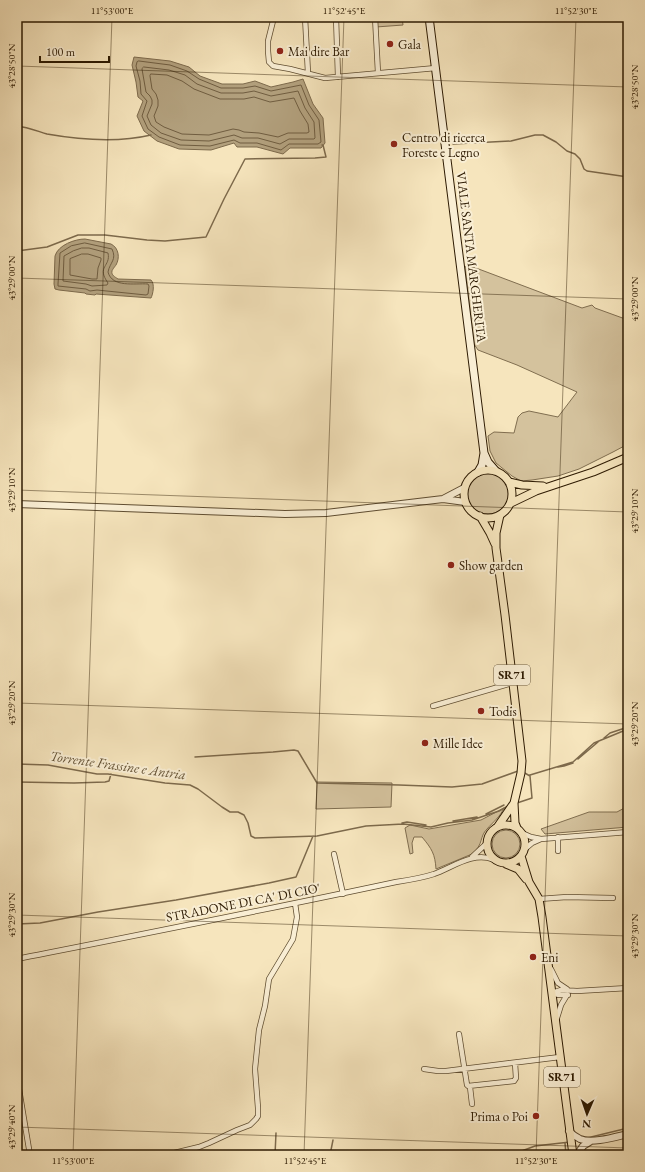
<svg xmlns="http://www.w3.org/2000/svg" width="645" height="1172" font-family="'EB Garamond',serif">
<rect width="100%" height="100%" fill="#f6e5bd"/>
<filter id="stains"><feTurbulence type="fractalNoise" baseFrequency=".005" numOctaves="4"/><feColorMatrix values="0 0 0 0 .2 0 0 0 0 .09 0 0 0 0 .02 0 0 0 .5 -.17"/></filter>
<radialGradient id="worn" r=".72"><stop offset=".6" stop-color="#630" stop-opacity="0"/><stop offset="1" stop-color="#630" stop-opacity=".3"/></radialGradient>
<path fill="#d4c29d" stroke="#806e50" d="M382,17H402L403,25L376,27V21H382Z
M466,266L476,268L582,308L592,305L595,308L628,320V444L613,452L579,469L558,476L532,480L521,481L512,476L496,463L490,451L488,436L494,432L514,433L518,417L522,413L529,411L558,417L577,392L517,365L478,350L474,344L465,268Z
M467 493a21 21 0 1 1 42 0a21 21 0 1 1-42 0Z
M317,782L392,783L391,807L316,809Z
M628,806V827L545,834L541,829L589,812H617Z
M504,808C500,817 493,822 487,829C479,837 484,844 472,854L436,869C435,854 432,849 422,837H414L412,843L413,853L410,854L405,828L410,825L429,829L481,820Z
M492 844a14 14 0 1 1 28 0a14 14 0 1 1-28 0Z"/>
<path fill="#b2a07d" stroke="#7d6a4c" d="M134,57L170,61L189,67L200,76L222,84H243L255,81L271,87L293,82L303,79L313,104L323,118L325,143L321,148H290L283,154L257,147H237L234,143L211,150L179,149L157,141L144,131L137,116L143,101L138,97L136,82L132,65Z
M85,239L111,244C119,248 120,258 116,265C116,265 112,270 112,271C111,275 115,277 118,279L151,280C155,284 153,294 151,298L96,294L95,295L86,294L85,293L59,290L55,289L54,284L55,256C58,245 75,239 85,239Z"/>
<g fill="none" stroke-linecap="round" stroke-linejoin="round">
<path stroke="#705d40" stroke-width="1" d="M139,61L170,65L187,71L199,79L221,88H243L255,86L271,91L301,85L309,105L319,120L321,142L318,144H289L281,150L257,143H240L234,140L210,146L180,145L159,137L148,129L142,116L147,101L141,94L140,81L136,66L137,62Z
M144,67L169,70L185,75L197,84L221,93H243L254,91L271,96L298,91L305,108L314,122L315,138L314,139H289L280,144L258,138H242L234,135L209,141L181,140L161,133L151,125L147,116L152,104V100L150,96L146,92L142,69Z
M151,74L167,75L182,81L194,89L220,99H244L254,97L270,102L294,98L300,111L308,124L309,132L307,133H288L278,137L259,133L244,132L239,130L233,129L209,135L182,134L164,127L156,122L154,116L158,106V100L156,94L152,89L150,76Z
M85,243L112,249C117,260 110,262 108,272C112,288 135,283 148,284L149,286L148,294L146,295L97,290L90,291L86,289L58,286V284L60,253L71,246Z
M82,248H89L108,253C111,267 96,266 108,283L107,285L92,286L86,284L63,281L64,256L73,251Z
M82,254H88L101,258V260L98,268L97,279H92L70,275V259Z"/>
<path stroke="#7d6a4c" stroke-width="1.5" d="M17,126C27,127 37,131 47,134C81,140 117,143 151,135
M453,144L511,141L535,135H543L556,142L567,151L575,154L580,159L584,169L587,171L628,177
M17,251L47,247L78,235H105L147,240L165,241L206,237L224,199L245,159L315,158L326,157L323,145H322
M604,738L610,733L628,727
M195,757L273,752L294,750L298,751L317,783L399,785L452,787L482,784L518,771
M578,759L598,742
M17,764L48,765L97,774H108L165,783L190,785L198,789L222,807L230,812H238L244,815L248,823L251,836L255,838L317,836L366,826L403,824L431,827L448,823L472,820L499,811L508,806
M558,767L564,766L573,763
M523,772L530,776
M530,775L573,762L594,743L628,729
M17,782L74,783L105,782L109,781L111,774
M517,803L532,798L530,776
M486,814L504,805
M453,821L477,817
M402,823L407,822L426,825
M17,924L40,923L98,912L176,900L269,883L296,877L313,836
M587,1138L628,1128
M565,1143L566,1155
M275,1155L276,1133
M330,1155L333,1140
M511,1155L535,1146L570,1142"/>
<g stroke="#5f4d31" stroke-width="6">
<path id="minor" d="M274,17L268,41V51L269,62L273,66L290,69L325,78L436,68
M305,17L308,73
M336,17L338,77
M375,17L378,73
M433,706L512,683
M522,833L531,837L541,839L628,832
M558,837V851
M525,849L532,843L541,839
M334,854L343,894
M472,857L486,844
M539,899L567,897L613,898
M17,959C143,934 270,909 396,882C409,880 422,878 434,874C453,867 474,851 494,860
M551,969L558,983L567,989
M552,993L561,990L577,991L628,988
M552,993L559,995H568
M557,1018L561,1005L567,995
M459,1034L467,1085L468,1086L514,1081L516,1078L515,1063
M17,1066L19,1089L30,1155
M424,1069L438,1071H446L560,1057
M470,1087L472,1104
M166,1155L199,1147L209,1143L237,1130L250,1125L256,1119L258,1116V1108L255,1069L259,1030L265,1006L269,979L293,939L297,917L295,903"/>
</g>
<g stroke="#5f4d31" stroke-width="8">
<path id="tertiary" d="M443,499L464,488
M17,504L285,514L326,513L443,499L465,502
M569,1131C572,1134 576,1137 580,1139C592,1144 615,1137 628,1134
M577,1155L583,1146L591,1141"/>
</g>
<g stroke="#2d1a02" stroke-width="9">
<path id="secondary" d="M429,17L484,453L488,462L495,470
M478,472L482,465L484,453"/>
</g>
<g stroke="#2d1a02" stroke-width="9">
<path id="primary" d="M464 494a24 24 0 1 1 48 0a24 24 0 1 1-48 0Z
M509,482L522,485L543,486
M511,503L536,491L593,472L628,457
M480,516L490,533L495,544
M514,803L515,823L517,828
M487 844a19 19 0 1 1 38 0a19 19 0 1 1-38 0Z
M498,826L514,803L521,773L522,761L505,615L496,548V533L500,515
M521,856L529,882L539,899L542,917L573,1155
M506,864L518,869L526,879"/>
</g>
<use href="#minor" stroke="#f9eed4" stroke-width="4.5"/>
<use href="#tertiary" stroke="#f9eed4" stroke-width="6"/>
<use href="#secondary" stroke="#f9eed4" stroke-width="7"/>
<use href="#primary" stroke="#f6e5bd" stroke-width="7"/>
</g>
<path fill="none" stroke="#2d1a02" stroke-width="1" stroke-opacity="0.45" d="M17,66L628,87M17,278L628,299M17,490L628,512M17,703L628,724M17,915L628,936M17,1127L628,1148M73,1155L112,17M304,1155L344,17M536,1155L576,17"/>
<g fill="#8f2418" stroke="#f9eed4" stroke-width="1.5">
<circle cx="390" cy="44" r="4"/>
<circle cx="280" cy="51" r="4"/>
<circle cx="394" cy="144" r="4"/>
<circle cx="451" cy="565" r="4"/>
<circle cx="481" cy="711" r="4"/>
<circle cx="425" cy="743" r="4"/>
<circle cx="533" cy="957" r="4"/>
<circle cx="536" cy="1116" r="4"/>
</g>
<g text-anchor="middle" stroke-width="4" stroke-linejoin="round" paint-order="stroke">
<g fill="#f9eed4" stroke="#6a5a41" stroke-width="1">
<rect x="494" y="665" width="36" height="20" rx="3"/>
<rect x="544" y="1067" width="36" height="20" rx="3"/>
</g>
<g font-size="12" font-weight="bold" fill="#2d1a02">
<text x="512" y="679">SR71</text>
<text x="562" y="1081">SR71</text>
</g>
<g font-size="13" fill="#2d1a02" stroke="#f9eed4" text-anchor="start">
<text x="398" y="49">Gala</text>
<text x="288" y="56">Mai dire Bar</text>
<text x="402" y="142">Centro di ricerca<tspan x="402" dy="15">Foreste e Legno</tspan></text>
<text x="459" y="570">Show garden</text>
<text x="489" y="716">Todis</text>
<text x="433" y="748">Mille Idee</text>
<text x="541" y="962">Eni</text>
<text x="528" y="1121" text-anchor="end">Prima o Poi</text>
</g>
<g font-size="13" fill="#2d1a02" stroke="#f9eed4">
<text transform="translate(472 257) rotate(83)" y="5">VIALE SANTA MARGHERITA</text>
<text transform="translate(243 902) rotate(-11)" y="5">STRADONE DI CA' DI CIO'</text>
</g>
<g font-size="14" font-style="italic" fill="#625033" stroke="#f9eed4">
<text transform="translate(118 765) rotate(8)" y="5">Torrente Frassine e Antria</text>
</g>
</g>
<rect width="645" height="1172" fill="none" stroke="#f6e5bd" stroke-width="44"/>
<g transform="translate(587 1114) rotate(182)" stroke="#f9eed4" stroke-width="3" paint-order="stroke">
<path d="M0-3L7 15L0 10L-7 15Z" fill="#2d1a02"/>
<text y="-6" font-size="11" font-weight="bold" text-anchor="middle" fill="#2d1a02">N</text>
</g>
<path d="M40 56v6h69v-6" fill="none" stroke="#2d1a02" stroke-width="2"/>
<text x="46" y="56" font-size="12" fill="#2d1a02" stroke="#f9eed4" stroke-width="3" paint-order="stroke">100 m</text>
<rect x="22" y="22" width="601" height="1128" fill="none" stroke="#2d1a02" stroke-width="1.5"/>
<g font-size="10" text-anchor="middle" fill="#2d1a02">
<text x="112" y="14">11°53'00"E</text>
<text x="344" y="14">11°52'45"E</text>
<text x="576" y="14">11°52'30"E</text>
<text transform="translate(11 66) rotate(-90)" y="4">43°28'50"N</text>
<text transform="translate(634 87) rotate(-90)" y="4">43°28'50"N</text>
<text transform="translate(11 278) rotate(-90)" y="4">43°29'00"N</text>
<text transform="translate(634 299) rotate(-90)" y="4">43°29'00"N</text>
<text transform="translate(11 490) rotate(-90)" y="4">43°29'10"N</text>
<text transform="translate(634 511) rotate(-90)" y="4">43°29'10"N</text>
<text transform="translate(11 703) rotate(-90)" y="4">43°29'20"N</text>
<text transform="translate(634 724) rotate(-90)" y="4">43°29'20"N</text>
<text transform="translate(11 915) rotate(-90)" y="4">43°29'30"N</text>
<text transform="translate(634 936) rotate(-90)" y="4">43°29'30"N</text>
<text transform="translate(11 1127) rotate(-90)" y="4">43°29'40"N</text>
<text x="73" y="1164">11°53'00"E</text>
<text x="305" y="1164">11°52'45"E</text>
<text x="536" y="1164">11°52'30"E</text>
</g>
<rect width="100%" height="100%" filter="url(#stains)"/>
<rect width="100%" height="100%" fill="url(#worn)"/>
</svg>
